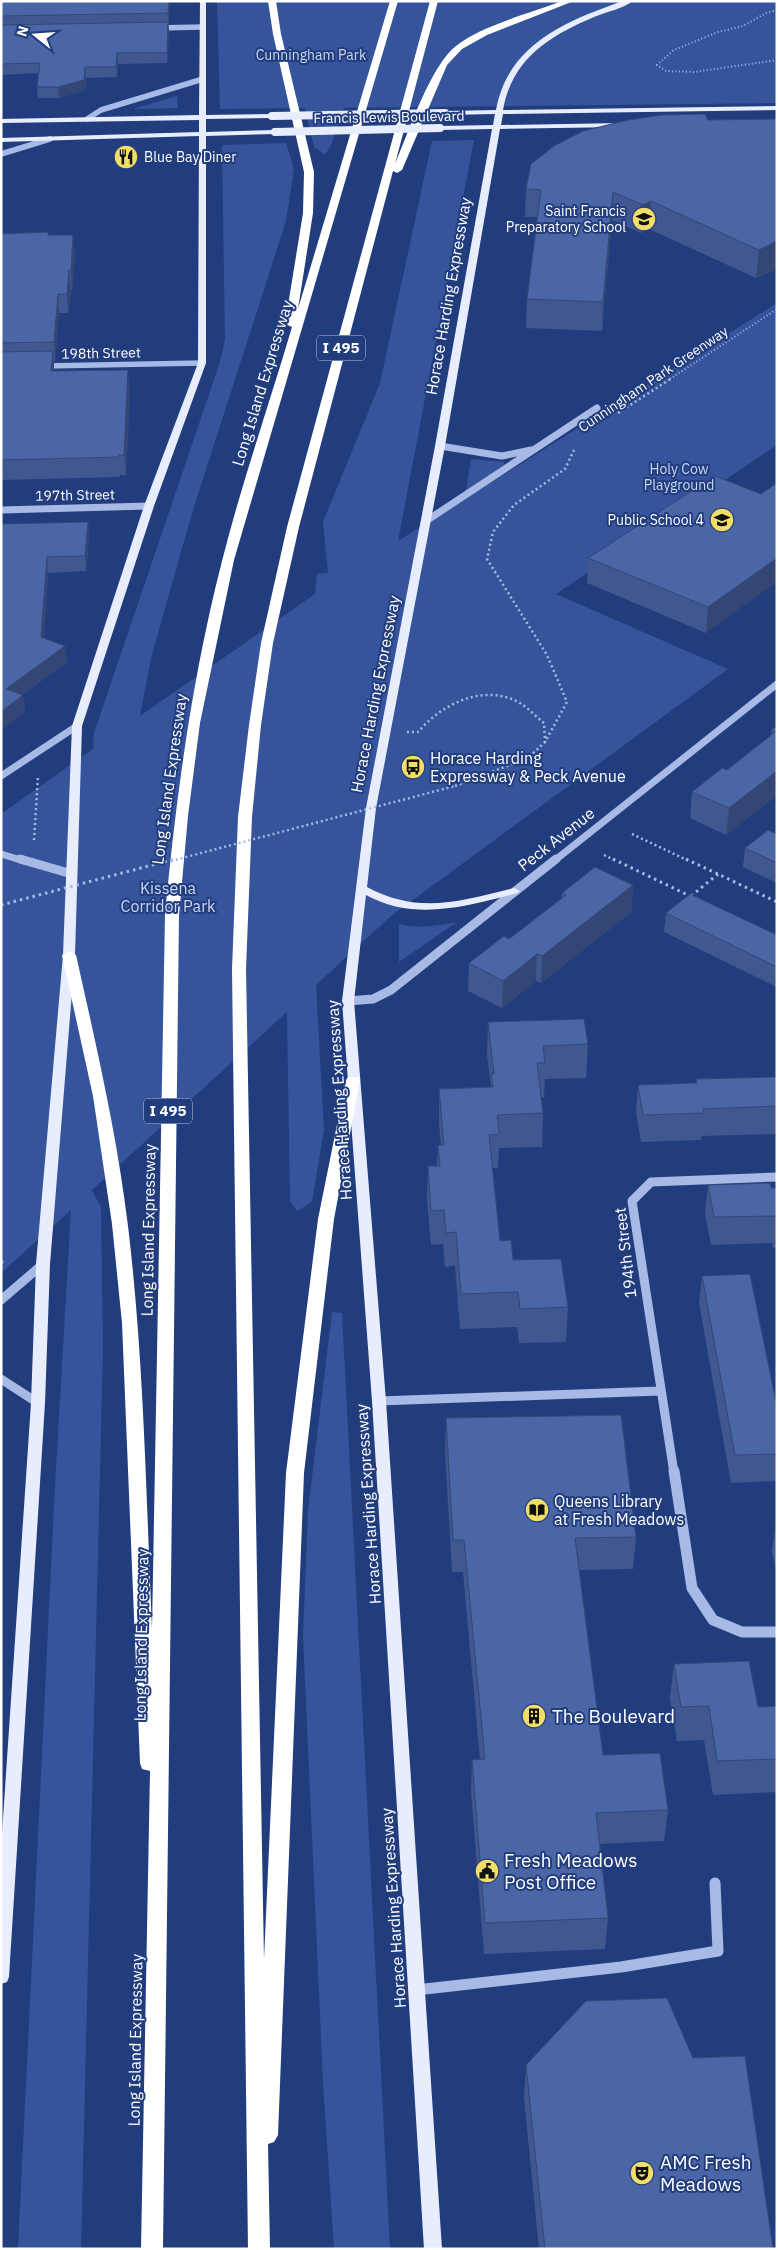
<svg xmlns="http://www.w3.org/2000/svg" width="778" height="2250" font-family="'IBM Plex Sans',sans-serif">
<rect width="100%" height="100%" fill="#223d7d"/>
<path fill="#36549b" d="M217,1H777V103L344,108L331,145L325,155L314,147L305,108L220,109Z
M177,96L178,108L133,109Z
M474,140L398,541L777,303V445L556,594L728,669L391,916L316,985L324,1130L312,1202L297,1211L290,1201L287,1012L92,1190L101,1207L103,1348L81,2249H18L55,1486L71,1210L1,1273V814L93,749L94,733L220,362L225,339L222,145L286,143L294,169L286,221L192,513L151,658L140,716L315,594L317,574L328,573L323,522L380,383L432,141Z
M471,459L504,462V465L466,491Z
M457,922L399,962V924C419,929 437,926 457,922Z
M332,1312L342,1313L390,2249H334L323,2083L303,1636L308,1511Z"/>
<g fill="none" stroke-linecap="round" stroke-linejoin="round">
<path stroke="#a7bae6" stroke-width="2" stroke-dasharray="1 2.5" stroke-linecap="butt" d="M777,10L766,13L743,26L718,32L674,50L657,65L666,71L694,72L777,60
M670,379L777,309"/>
<path stroke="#a7bae6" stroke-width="2.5" stroke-dasharray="2 3" stroke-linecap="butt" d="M618,413L672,378
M407,732H418C441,705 481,684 516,701C527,706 535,716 544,723L545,742
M455,786L528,758L545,742L567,702L547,655L487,559L493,532L514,505L565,469L574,450
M632,834L689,861
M34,840L38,776
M604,855L616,861"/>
<path stroke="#a7bae6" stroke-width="3" stroke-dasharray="2.5 4" stroke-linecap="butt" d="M613,859L692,897
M686,859L777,902
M691,896L718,874
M1,1262L6,1263"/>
<path stroke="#a7bae6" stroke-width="5.5" d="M156,28L203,27
M87,119L101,110L203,79
M1,154L50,139
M44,366L202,363"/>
<path stroke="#a7bae6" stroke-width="7" d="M440,446L502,456L531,450
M1,510L149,506
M426,521L597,408
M1,776L77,726
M1,854L24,861
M554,861L777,684"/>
<path stroke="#a7bae6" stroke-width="9" d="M20,859L72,874
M348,1001L373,999L391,990L556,859
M1,1300L43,1264
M1,1379L38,1403
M379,1401L660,1391
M674,1473L632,1201L651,1182L777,1177"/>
<path stroke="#a7bae6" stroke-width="11" d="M674,1471L692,1588L713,1620L742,1632H777
M416,1990L621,1967L718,1951L715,1883"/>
<path fill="#e8edfd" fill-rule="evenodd" d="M200,1H206V115L272,114L276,116L272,118L206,119V132L275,130L279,132L275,134L206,136V363L154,506L82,726L75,955L50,1264L45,1403L9,1977L7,1982L1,1984V1848L31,1403L36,1264L63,955L72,726L144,506L198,363L199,136L1,142V138L199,132V120L1,123V119L199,115Z
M623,1H633C622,9 606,12 594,17C549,36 512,59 503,110L777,106V110L503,114L501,125L623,123L627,125L623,127L500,129L445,446L376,808L367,887C419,915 460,901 514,888L520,891L518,893C468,906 415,922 366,895L354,1001L386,1401L442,2249H424L372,1401L342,1001L366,808L435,446L492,129L440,130L436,128L440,126L493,125L495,114L445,115L441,113L445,111L496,110C508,44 566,21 623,1Z"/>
<path fill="#fff" fill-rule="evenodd" d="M268,1H276L281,34L314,172L313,213L298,309L390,1H398L234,560L200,723L188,816L179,915L163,2249H141L150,1771L142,1769L140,1763L122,1323L112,1224L93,1096L62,955L69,951L76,955C96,1045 117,1134 128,1226C144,1359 146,1495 152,1629L165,915C176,796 192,678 222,561C242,482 269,405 292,327L285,324L303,213L304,172L273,34Z
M430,1H438L395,164C408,133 431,65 456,46C480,26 531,13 562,1H574L487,35L462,49L447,65L402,170L397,173L393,171L299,527L273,643L261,725L252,817L246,969L264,1959L286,1473L318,1219L346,1080L348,1077H358L360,1080L334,1219L304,1473L278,2135L274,2142L268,2144L270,2249H248L232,969L238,817L249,725L261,643L287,527Z"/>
<path stroke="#a7bae6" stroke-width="2.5" stroke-dasharray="2 3" stroke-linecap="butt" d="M171,861L455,786"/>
<path stroke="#a7bae6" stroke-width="3" stroke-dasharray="2.5 4" stroke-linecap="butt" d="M1,905L175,859"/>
<path stroke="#e8edfd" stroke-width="8" d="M272,116L445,113
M275,132L440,128"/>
</g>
<path fill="#40588f" d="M1,1H170L169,23H168L169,32L167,63L118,64L117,77L86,78L85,90L59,98H38L37,87L38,73L1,75Z
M777,119V269L756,278L649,229L641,233L612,220L602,331L526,328L527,299L537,217H525L526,189L708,120Z
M1,234L48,235L75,254L72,290H71L68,313H59L55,361H54V371L130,390L126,475H120V477L1,480Z
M761,494L706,633L587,583L588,558Z
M88,522L89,538L86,571L48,573L44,638L65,646L67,662L22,695L25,711L1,730V524Z
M777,726V795L726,835L690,818L692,792L727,770L771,736V730Z
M777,834V883L743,867L745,848Z
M633,885L631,912L541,983L536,981L502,1008L468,991L469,963L509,939L561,899L562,893Z
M666,913L777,935V987L664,932Z
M488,1022L588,1044L586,1078L545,1079L544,1097H541L543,1113L542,1147L499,1148L498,1168H492L500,1241L513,1260L568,1307L566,1342L519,1343L517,1327L460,1329L455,1266L445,1267L443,1244L431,1245L427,1200L428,1166H437L438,1145H441L439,1123V1089L491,1087L487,1055Z
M777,1077V1134L702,1136L701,1140L641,1142L636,1112L638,1085L696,1083V1079Z
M708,1185L777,1188V1247L773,1248L772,1243L711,1245L705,1213Z
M702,1276L777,1407V1481L731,1483L699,1303Z
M446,1418L636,1537L633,1569L579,1570L603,1755L668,1810L664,1841L600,1844L608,1918L605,1949L484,1954L471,1791L472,1760H480L463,1572H452L445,1451Z
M776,1523H777V1576L772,1551Z
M674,1664L758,1707L777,1706V1792L713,1795L704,1740L677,1741L670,1698Z
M526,2065L773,2249H539L524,2097Z"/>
<path fill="#344774" d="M169,1H170L169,23L168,13Z
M168,22L169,32L167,63V53Z
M117,53L118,64L117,77L116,67Z
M85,67L86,78L85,90L59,98L58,87Z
M613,192L612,220L602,331L603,302Z
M651,201L649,229L641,233L643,205Z
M73,235L75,254L72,290L71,270Z
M777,241V269L756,278L759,250Z
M69,270L71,290L68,313L67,294Z
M58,294L59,313L55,361L54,342Z
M53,351L54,371H51Z
M128,370L130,390L126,475L124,455Z
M88,522L89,538L86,571L85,556Z
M47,557L48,573L43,653L41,637Z
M777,558V582L706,633L708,607Z
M65,646L67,662L8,705L6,689Z
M23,695L25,711L1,730V712Z
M777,771V795L726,835L729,808Z
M633,885L631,912L541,983L542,956Z
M537,954L536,981L502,1008L503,981Z"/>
<path fill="#4b66a6" stroke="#344774" d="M1,1H169L168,13L1,16Z
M168,22L167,53H117L116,67H85L84,80L58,87H37L40,63L1,64V25Z
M705,114L708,120L777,119V241L759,250L651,201L643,205L613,192L603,302L527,299L541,190L526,189L531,164L554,146L583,131L628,120L662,115Z
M48,232V235H73L71,270H69L67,294H58L54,342L1,343V234Z
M53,351L51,371L128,370L124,455H119V457L1,460V352Z
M715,476L761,494L777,483V558L708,607L588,558Z
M88,522L85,556L47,557L41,637L65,646L6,689L23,695L1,712V524Z
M777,726V771L729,808L692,792L722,768L727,770L775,732L771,730Z
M768,830L777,834V863L745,848Z
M595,867L633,885L542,956L537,954L503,981L469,963L504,936L509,939L566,895L562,893Z
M690,894L777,935V967L666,913Z
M584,1019L588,1044L543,1046L545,1063H537L543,1113L497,1115L499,1134L489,1135L500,1241L511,1240L513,1260L561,1259L568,1307L520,1309L518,1292L461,1294L456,1232L446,1233L444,1210L431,1211L428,1166H440L438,1145H444L439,1089L493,1087L491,1074H494L488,1022Z
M777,1077V1106L703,1109L704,1113L643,1115L638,1085L697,1083L696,1079Z
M770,1183L771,1188H777V1219L776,1216L714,1217L708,1185Z
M750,1274L777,1407V1454L735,1455L702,1276Z
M621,1415L636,1537L575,1538L603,1755L660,1753L668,1810L596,1813L608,1918L485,1923L472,1760L485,1759L464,1540H453L446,1418Z
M749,1661L758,1707L777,1706V1759L717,1761L709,1706L681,1707L674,1664Z
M667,1998L693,2058L745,2056L773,2249H545L526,2065L586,2001Z"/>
<defs>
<g id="restaurant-disc" transform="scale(1.25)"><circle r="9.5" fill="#f1de69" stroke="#223d7d"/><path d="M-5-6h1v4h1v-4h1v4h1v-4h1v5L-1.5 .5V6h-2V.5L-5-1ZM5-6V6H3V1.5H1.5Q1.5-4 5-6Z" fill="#111"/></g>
<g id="school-disc" transform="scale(1.25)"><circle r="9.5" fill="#f1de69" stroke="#223d7d"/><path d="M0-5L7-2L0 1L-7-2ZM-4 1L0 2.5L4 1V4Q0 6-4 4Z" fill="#111"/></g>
<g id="bus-disc" transform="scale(1.25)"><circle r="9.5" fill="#f1de69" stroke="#223d7d"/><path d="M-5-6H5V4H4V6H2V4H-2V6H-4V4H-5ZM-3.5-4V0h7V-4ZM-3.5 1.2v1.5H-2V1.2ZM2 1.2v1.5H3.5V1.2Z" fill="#111"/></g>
<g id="library-disc" transform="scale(1.25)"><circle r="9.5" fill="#f1de69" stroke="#223d7d"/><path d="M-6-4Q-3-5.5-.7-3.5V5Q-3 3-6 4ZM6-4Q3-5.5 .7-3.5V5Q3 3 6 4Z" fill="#111"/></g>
<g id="building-disc" transform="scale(1.25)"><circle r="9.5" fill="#f1de69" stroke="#223d7d"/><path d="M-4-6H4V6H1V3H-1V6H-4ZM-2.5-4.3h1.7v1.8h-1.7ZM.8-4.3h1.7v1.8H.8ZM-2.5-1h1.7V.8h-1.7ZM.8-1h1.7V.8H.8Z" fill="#111"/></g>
<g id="civic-disc" transform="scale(1.25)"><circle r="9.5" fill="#f1de69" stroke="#223d7d"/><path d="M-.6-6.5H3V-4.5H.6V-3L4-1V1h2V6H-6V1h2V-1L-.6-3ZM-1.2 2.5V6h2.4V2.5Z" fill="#111"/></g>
<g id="theatre-disc" transform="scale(1.25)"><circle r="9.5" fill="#f1de69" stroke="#223d7d"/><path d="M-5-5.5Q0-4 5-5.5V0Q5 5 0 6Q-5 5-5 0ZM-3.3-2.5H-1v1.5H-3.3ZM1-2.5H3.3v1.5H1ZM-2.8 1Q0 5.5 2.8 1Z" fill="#111"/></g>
</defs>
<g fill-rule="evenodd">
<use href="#restaurant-disc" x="126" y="157"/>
<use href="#school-disc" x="644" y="219"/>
<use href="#school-disc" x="722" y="520"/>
<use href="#bus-disc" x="413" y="767"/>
<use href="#library-disc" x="537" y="1510"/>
<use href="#building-disc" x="534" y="1716"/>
<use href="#civic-disc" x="487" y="1871"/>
<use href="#theatre-disc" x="642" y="2173"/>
</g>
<g text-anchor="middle" stroke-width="4" stroke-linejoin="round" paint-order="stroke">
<g font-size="14" fill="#cad7f5" stroke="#223d7d">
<text x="311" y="60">Cunningham Park</text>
<text x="679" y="474">Holy Cow<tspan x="679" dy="16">Playground</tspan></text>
</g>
<g font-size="14" fill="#fff" stroke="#223d7d">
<text transform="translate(389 117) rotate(-1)" y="5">Francis Lewis Boulevard</text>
<text transform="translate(101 353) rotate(-1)" y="5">198th Street</text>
<text transform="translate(653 379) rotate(-34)" y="5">Cunningham Park Greenway</text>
<text transform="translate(75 495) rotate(-1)" y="5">197th Street</text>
</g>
<g font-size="14" fill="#fff" stroke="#223d7d" text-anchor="end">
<text x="144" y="162" text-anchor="start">Blue Bay Diner</text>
<text x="626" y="216">Saint Francis<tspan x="626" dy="16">Preparatory School</tspan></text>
<text x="704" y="525">Public School 4</text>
</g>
<g fill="#223d7d" stroke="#bdc5d8" stroke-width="1">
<rect x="317" y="335.5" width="48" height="25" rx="4"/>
<rect x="144" y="1098.5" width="48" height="25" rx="4"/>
</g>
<g font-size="15" font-weight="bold" fill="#fff">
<text x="341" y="353">I 495</text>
<text x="168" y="1116">I 495</text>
</g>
<g font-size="16" fill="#fff" stroke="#223d7d">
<text transform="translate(448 296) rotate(-80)" y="6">Horace Harding Expressway</text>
<text transform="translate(262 383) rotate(-73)" y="6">Long Island Expressway</text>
<text transform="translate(375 694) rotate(-79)" y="6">Horace Harding Expressway</text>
<text transform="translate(169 779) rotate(-82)" y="6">Long Island Expressway</text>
<text transform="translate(556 839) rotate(-38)" y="6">Peck Avenue</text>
<text transform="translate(339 1100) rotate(-94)" y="6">Horace Harding Expressway</text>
<text transform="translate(148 1230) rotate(-89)" y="6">Long Island Expressway</text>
<text transform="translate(625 1253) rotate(-97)" y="6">194th Street</text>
<text transform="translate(368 1504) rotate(-94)" y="6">Horace Harding Expressway</text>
<text transform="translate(141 1635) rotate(-89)" y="6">Long Island Expressway</text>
<text transform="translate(393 1908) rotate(-94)" y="6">Horace Harding Expressway</text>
<text transform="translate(135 2040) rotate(-89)" y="6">Long Island Expressway</text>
</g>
<g font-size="16" fill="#fff" stroke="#223d7d" text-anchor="start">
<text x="430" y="764">Horace Harding<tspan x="430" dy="18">Expressway &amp; Peck Avenue</tspan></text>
<text x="554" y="1507">Queens Library<tspan x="554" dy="18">at Fresh Meadows</tspan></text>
</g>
<g font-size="16" fill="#cad7f5" stroke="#223d7d">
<text x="168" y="894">Kissena<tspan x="168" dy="18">Corridor Park</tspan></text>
</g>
<g font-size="19" fill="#fff" stroke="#223d7d" text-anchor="start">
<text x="552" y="1723">The Boulevard</text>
<text x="504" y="1867">Fresh Meadows<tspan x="504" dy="22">Post Office</tspan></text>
<text x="660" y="2169">AMC Fresh<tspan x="660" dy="22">Meadows</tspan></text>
</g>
</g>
<rect width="778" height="2250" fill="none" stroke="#ffffff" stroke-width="5"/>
<g transform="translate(35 35) rotate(287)" stroke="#223d7d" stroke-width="4" paint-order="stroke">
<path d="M0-4L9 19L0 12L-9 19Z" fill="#ffffff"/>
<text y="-8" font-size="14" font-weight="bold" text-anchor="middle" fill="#ffffff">N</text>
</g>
</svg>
